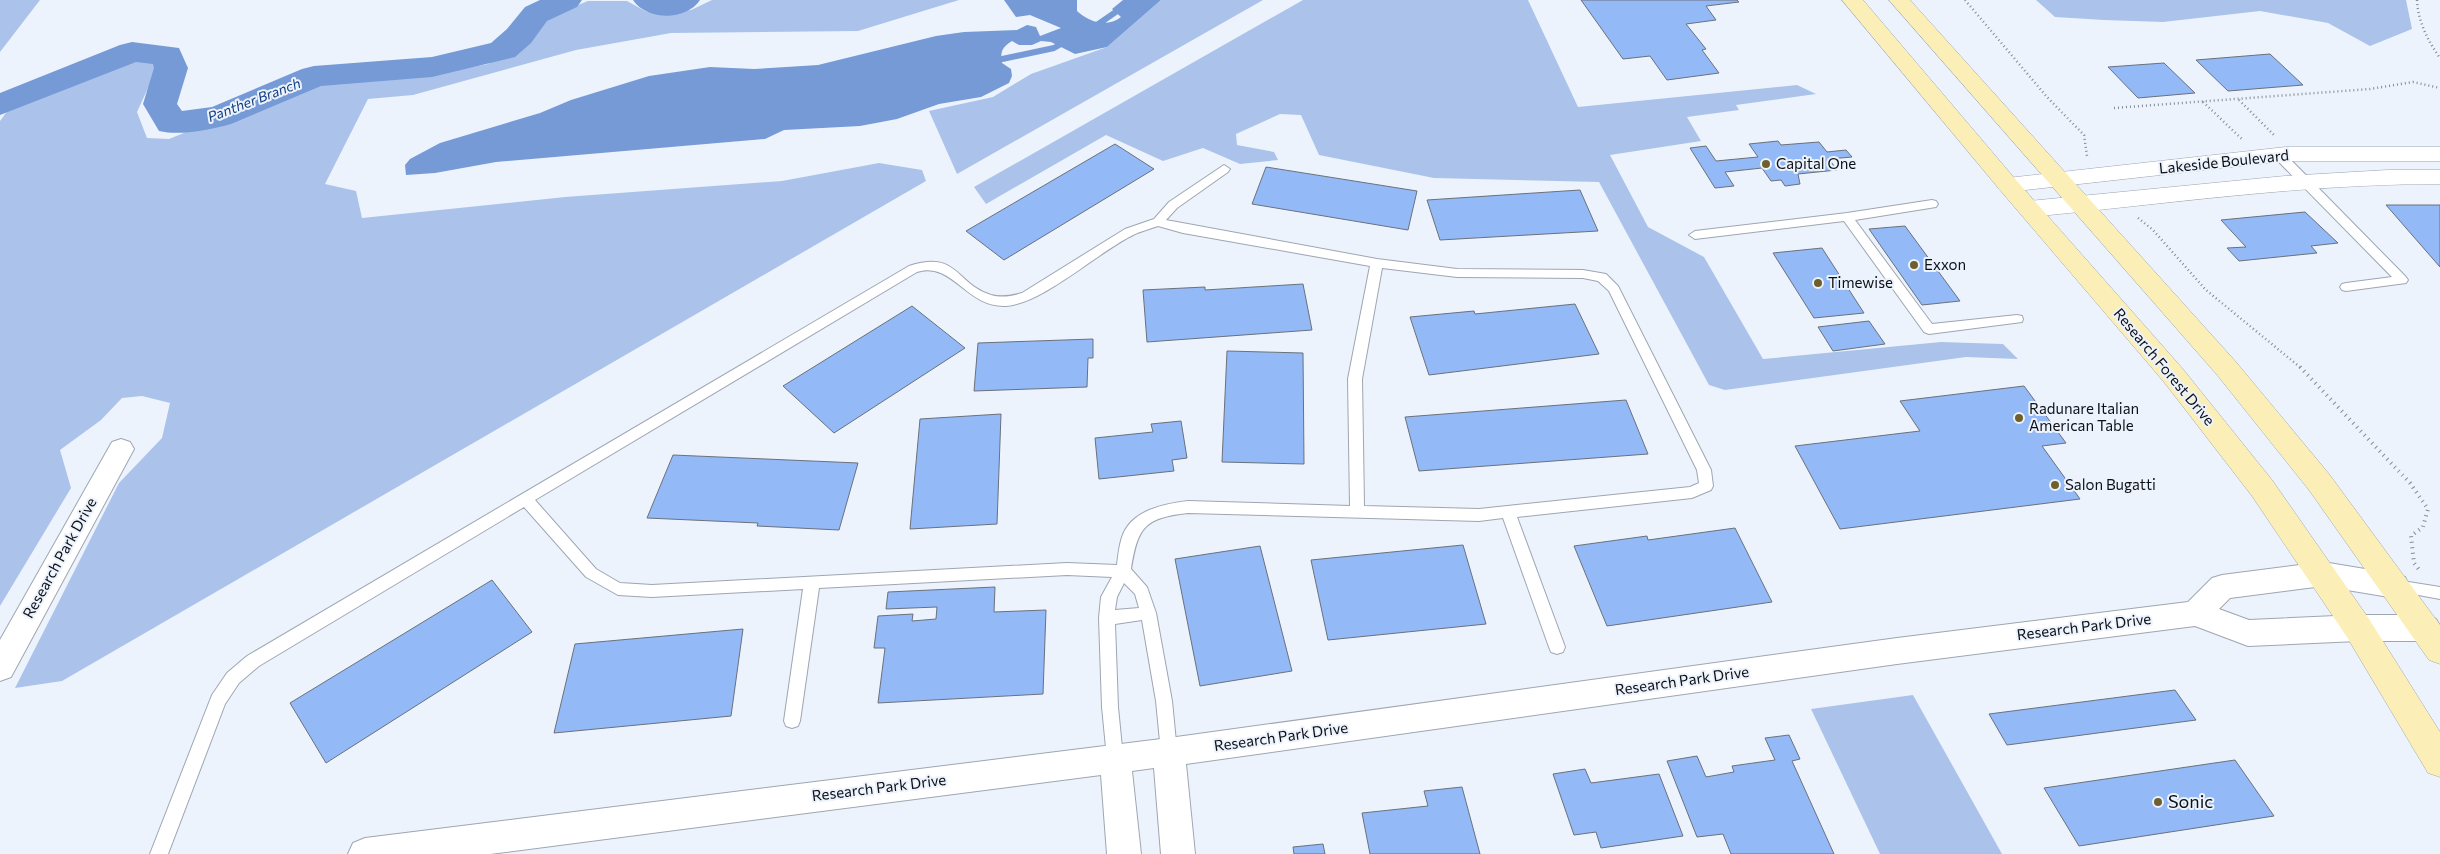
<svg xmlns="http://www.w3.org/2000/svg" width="2440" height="854" font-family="Commissioner,sans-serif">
<rect width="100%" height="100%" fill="#ecf3fd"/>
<path fill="#abc3ea" d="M0,0H40L0,52Z
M712,0H959L858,31L671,33L576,50L413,95L368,99L325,184L356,191L362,218L565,197L782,181L879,163L922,170L926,181L62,681L15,688L119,483L162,438L170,403L142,396L122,398L101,420L60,450L71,488L0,606V121L11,106L125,61H154L158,66L137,112L147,138L169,139L303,85L436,74L488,64L524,42L546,18L588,1H627L647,12L691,10Z
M1161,0H1263L957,174L929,111L993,97L1031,74L1107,47Z
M1303,0H1528L1578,107L1797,85L1816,94L1736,105L1739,110L1687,117L1701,141L1610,155L1648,227L1704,257L1763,359L1941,342L2003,344L2018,359L1966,357L1725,390L1709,385L1599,182L1434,178L1319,155L1301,115L1280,114L1236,134L1237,145L1274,152L1278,160L1240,164L1203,148L1163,161L1106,135L986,204L974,187Z
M2036,0H2406L2412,29L2370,46L2328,23L2260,11L2163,22L2104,20L2055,17Z
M1913,695L2002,854H1880L1811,709Z"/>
<path fill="#759ad6" d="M1004,0H1077V11C1089,22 1107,28 1121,17L1112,9L1123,0H1161L1107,47L1075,54L1051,42L1041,41L1032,45H1019L1012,41C1002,47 1000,52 1002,63L1011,69L1012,76L1009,83L981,97L939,104L897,119L860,126L784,130L765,139L496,162L435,173L406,175L405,165L410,159L440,143L540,113L571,100L649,76L710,67L754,69L818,65L936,36L964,32L1017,30L1027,25L1036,27L1040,36L1061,28L1030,15L1016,17Z"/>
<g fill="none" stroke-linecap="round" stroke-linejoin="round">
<path stroke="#759ad6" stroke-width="6" d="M1094,27L1133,0
M993,61L1054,48L1068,40"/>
<path fill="#759ad6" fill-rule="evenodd" d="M540,0H582L577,7L547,21L531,43L515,57L432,77L321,86L231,124C209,130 181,136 159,131L143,104L154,68L153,64L136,62L0,115V93L120,45L132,42L179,48L188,68L177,104L182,111L212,107L302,69L314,66L432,57L491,43L507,29L525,7Z
M633,0H700C686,21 647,21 633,0Z"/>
</g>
<path fill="#93b9f7" stroke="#6a717d" d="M1581,0H1737L1739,2L1706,6L1716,20L1686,24L1706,49L1702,50L1719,73L1667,80L1650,56L1623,59Z
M2270,54L2303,85L2228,91L2196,60Z
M2164,63L2195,93L2138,98L2108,67Z
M1778,141L1781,145L1819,142L1827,152L1846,150L1852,157L1829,159L1837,170L1798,174L1800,184L1785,186L1781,180L1771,181L1762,168L1725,172L1734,186L1715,188L1690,148L1706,146L1716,161L1758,157L1749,144Z
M1115,144L1154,169L1004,260L966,231Z
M1266,167L1417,191L1408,230L1252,204Z
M1580,190L1598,231L1440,240L1427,200Z
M2386,205H2440V267Z
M2305,212L2338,243L2311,246L2317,253L2239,261L2227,248L2246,247L2221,220Z
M1905,226L1960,301L1922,305L1869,229Z
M1822,248L1864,313L1814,318L1773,253Z
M1303,284L1312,330L1147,342L1143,290L1205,287V290Z
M1575,304L1599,354L1429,375L1410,317L1474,311L1475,314Z
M912,306L965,348L834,433L783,386Z
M1869,321L1885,344L1833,351L1818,327Z
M1093,339V358H1088L1087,387L974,391L978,343Z
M1227,351L1303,353L1304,464L1222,462Z
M2024,386L2066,443L2042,446L2080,499L1840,529L1795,446L1920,431L1900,401Z
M1626,400L1648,454L1419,471L1405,417Z
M1001,414L997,524L910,529L920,419Z
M1181,421L1187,458L1172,460L1174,471L1099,479L1095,438L1153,432L1151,424Z
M673,455L858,463L839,530L757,526L758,523L647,518Z
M1735,528L1772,602L1607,626L1574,546L1647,536L1648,540Z
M1463,545L1486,624L1328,640L1311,560Z
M1260,546L1292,671L1200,686L1175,559Z
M492,580L532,632L326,763L290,703Z
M995,587L994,612L1046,610L1043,694L878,703L885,648H874L878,616L913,614L912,621L936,619L937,607L886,609L888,592Z
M743,629L731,716L554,733L575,644Z
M2175,690L2196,720L2007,745L1989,714Z
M1789,735L1800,759L1792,761L1834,854H1731L1723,834L1697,837L1667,761L1697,756L1706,777L1734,772L1732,766L1775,760L1765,738Z
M2235,760L2274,816L2079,846L2044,788Z
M1585,769L1591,783L1659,774L1683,836L1601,848L1596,832L1574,835L1553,774Z
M1462,787L1480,854H1370L1362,813L1428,806L1424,791Z
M1323,844L1325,854H1294L1293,847Z"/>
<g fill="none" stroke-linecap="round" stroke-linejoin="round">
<g stroke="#9ea6b2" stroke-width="2">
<path id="service" d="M2279,151L2283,152L2406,277L2408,280L2406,283L2346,291L2342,290L2340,287L2342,284L2346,283L2392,277L2275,158V152Z
M1224,165L1230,169L1228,172L1177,208L1166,220L1377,259L1457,269L1583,270L1606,274L1618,286L1711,470L1713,486L1711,490L1692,498L1517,517L1565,647L1563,652L1557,654L1551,652L1549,647L1503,518L1479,521L1188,513C1144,518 1138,527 1131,569L1147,587L1156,613L1172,701L1177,752L1175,757L1169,760L1163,757L1161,752L1156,701L1142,620L1115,624L1118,707L1123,758L1121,763L1115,766L1109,763L1107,758L1102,707L1099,618L1101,597L1112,577L1067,575L819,588L800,721L798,726L792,728L786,726L784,721L803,589L652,597L618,595L586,577L524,507L259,666L239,683L225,704L168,854H150L212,695L227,673L247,656L909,266C959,250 955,284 991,295C1002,298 1012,296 1022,293L1125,229L1154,219L1169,202ZM1158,226L1183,233L1370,266L1348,379L1350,506L1188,501C1164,504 1131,510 1122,537C1119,546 1118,556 1117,565L1067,563L652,585L620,583L596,569L535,500L917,272C953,261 966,308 1006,306C1044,303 1098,252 1133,235C1141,231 1150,229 1158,226ZM1382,268L1457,277L1583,278L1598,281L1609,291L1697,470L1699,483L1690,487L1479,509L1364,506L1362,379ZM1124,583L1135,594L1139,608L1115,610L1117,597Z
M1932,200L1936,201L1938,204L1936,207L1855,220L1932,324L2017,315L2022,316L2023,319L2022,322L1929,334L1924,332L1844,221L1695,239L1689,235L1695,231L1847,213Z
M2396,580L2440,587V599L2391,590L2388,586L2391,582Z"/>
</g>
<g stroke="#9ea6b2" stroke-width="2">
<path id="minor" d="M121,439L130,442L134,449L11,677L0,681V640L112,442Z
M2323,562L2395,574L2405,577L2409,586L2405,595L2395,598L2323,586L2230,598L2219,609L2249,620L2358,615H2426L2436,619L2440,626L2436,637L2426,641H2358L2248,646L2195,626L1897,664L1186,764L1195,854H1161L1154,768L1132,771L1141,854H1107L1101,775L490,854H348L353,843L365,838L1169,738L1897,638L2188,602L2212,578L2222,575Z"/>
</g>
<g stroke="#9ea6b2" stroke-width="1">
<path id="tertiary" d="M2286,147H2440V161H2286L2008,192L2000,190L1996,185L2000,180L2008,178Z
M2388,170H2440V184C2302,184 2166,204 2029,217L2021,214L2017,209L2021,204L2029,201L2285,176Z"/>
</g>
<g stroke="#9ea6b2" stroke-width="1">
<path id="secondary" d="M1842,0H1863L2016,180L2182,368L2272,480L2369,619L2440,732V777L2428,773L2347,637L2252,496L2164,382L2000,190Z
M1889,0H1910L2236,362L2329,474L2440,625V664L2429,660L2309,490L2218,376Z"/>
</g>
<path stroke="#878b93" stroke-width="2.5" stroke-dasharray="1 3" stroke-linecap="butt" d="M1965,0L2047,97L2084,135L2087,156
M2417,0C2418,22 2428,41 2440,58
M2239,100L2275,136
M2203,102L2243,140
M2114,108L2370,89L2413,82L2440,88
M2138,218L2153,230L2206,290L2301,368"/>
<path stroke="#878b93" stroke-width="4" stroke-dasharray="1 4.5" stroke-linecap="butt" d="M2300,367L2410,483L2428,509L2423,527L2411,536L2414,563L2421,572"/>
<use href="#service" fill="#fff" fill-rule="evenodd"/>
<use href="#minor" fill="#fff" fill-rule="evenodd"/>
<use href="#tertiary" fill="#fff" fill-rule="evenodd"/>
<use href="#secondary" fill="#fbefb7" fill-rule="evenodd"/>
</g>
<g fill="#6e5f2d" stroke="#ecf3fd" stroke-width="2">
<circle cx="1766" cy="164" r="5"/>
<circle cx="1914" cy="265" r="5"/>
<circle cx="1818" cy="283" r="5"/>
<circle cx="2019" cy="418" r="5"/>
<circle cx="2055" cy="485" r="5"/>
<circle cx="2158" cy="802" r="5"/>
</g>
<g text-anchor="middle" stroke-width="4" stroke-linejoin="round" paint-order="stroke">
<g font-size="14" font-style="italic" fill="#0e3b81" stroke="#ecf3fd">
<text transform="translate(254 100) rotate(-21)" y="5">Panther Branch</text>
</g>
<g font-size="15" fill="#0e1015" stroke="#ecf3fd">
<text transform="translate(2224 162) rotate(-6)" y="5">Lakeside Boulevard</text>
<text transform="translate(2164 367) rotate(50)" y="5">Research Forest Drive</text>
<text transform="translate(60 558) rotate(-61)" y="5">Research Park Drive</text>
<text transform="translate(2084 627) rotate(-7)" y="5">Research Park Drive</text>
<text transform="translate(1682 681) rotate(-8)" y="5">Research Park Drive</text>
<text transform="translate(1281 737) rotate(-8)" y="5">Research Park Drive</text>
<text transform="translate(879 788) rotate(-7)" y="5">Research Park Drive</text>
</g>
<g font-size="15" fill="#0e1015" stroke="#ecf3fd" text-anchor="start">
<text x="1776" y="169">Capital One</text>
<text x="1924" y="270">Exxon</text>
<text x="1828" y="288">Timewise</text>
<text x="2029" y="414">Radunare Italian<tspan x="2029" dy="17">American Table</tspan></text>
<text x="2065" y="490">Salon Bugatti</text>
</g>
<g font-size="18" fill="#0e1015" stroke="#ecf3fd" text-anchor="start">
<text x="2168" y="808">Sonic</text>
</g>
</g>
</svg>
